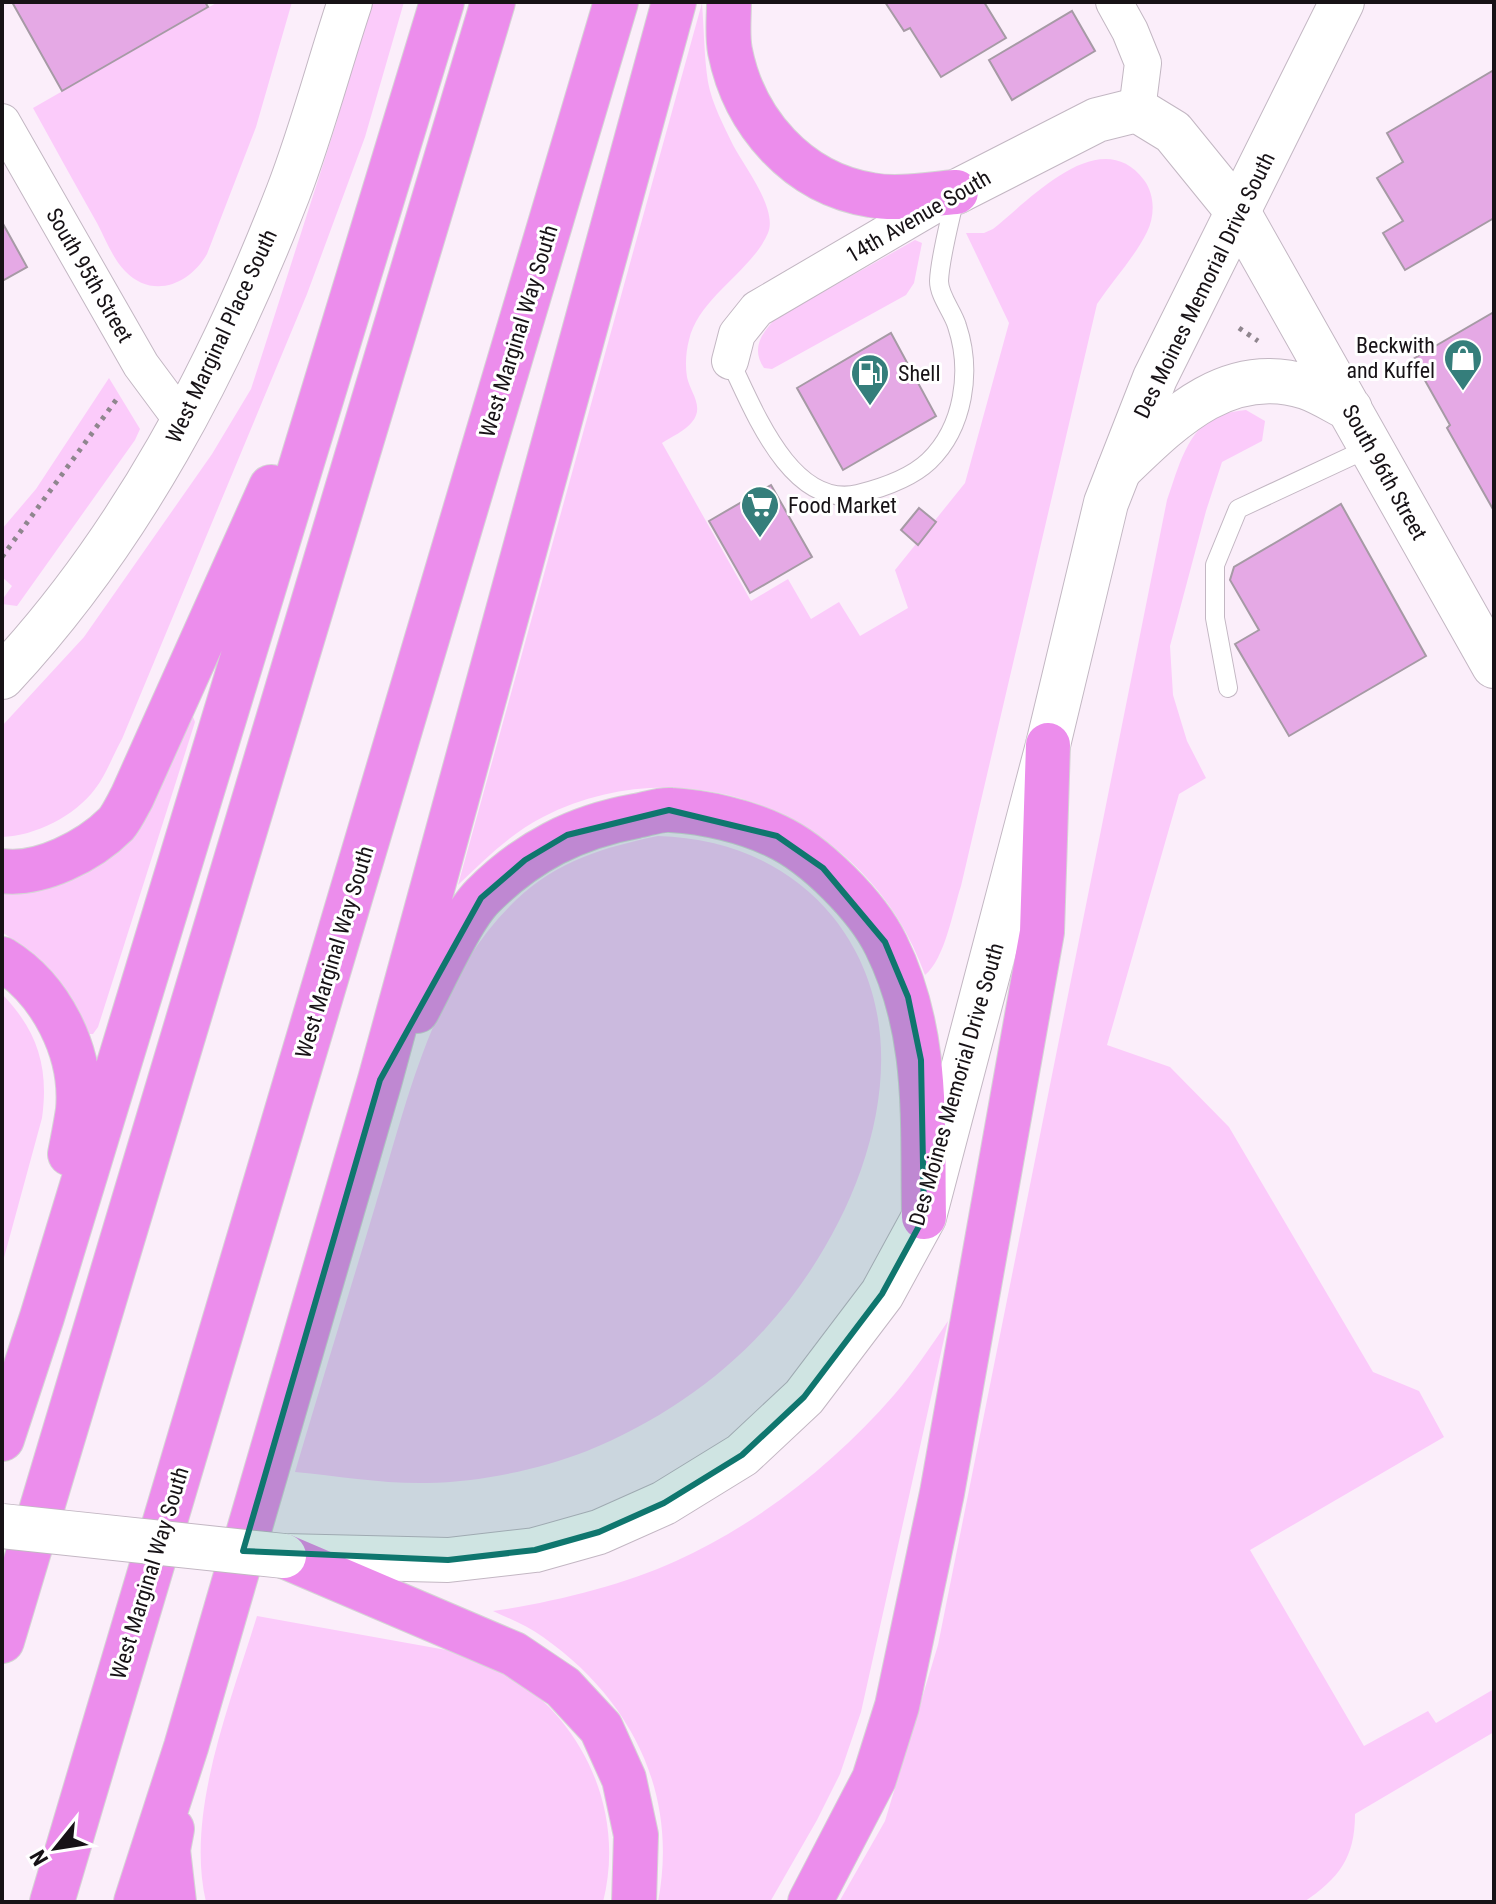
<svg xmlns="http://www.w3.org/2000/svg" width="1496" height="1904" font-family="'Roboto Condensed',sans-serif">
<rect width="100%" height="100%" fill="#fbeefa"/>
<path fill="#fbcbfa" d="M218,2H292L256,127L207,254C190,284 153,300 125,271C113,259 105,238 97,223C75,184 54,146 33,108Z
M371,2H404L365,137L307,294L122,739C113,755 106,775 95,789C75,816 35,836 2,837V726L84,637L212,454L251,389L336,124Z
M702,3C704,29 704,56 708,82C712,104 724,126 733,145C744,166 778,209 768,233C751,272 699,297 689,340C686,351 685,365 687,377C690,392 705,407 692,422C685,431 671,437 662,443L751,601L788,579L811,619L839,602L860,636L908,608L895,570L965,483L1009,323L966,233H984L993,229C1030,200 1100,122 1144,180C1155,195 1155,216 1147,232C1134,258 1113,280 1097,304L961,886C953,910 945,959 925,975C870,819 693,741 543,817C510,834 484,860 458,885Z
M915,240L922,243L914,283L906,295L772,369L764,368C751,349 761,334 775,319Z
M109,378L140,429L135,440L17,606L2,604V600L12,586L2,577V529L36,489Z
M1246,410L1265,421L1262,441L1222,462L1206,511L1170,646L1173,695L1187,741L1206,778L1179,794L1107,1045L1170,1067L1229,1127L1373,1372L1419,1391L1444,1437L1250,1550L1364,1746L1428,1711L1436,1723L1494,1689V1732L1355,1814C1355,1858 1339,1878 1304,1902H839L885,1821L938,1645L1167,500C1178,470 1187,426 1221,415C1229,412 1238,411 1246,410Z
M192,714L195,722L98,1027L93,1034H86L27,950L2,932V887L29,885Z
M658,836C726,838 789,863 833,917C933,1042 861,1224 765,1329C717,1382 654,1424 587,1451C538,1470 480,1482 427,1483C384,1484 338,1476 295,1472C321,1384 348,1297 374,1210C407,1103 432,980 516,900C557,861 605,847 658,836Z
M2,994C38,1031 49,1068 42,1118L2,1265Z
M948,1321L861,1712L840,1774L817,1820L770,1902H658C679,1793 631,1699 543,1637C528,1626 510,1619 493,1611C550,1603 624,1585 676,1561C758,1524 835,1463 894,1395C914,1372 931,1346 948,1321Z
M257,1616L463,1653C566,1687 630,1796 603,1902H206C185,1812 231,1702 257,1616Z"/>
<path fill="#e5a9e5" stroke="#a69aa5" stroke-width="2" d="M12,2H205L208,7L62,91Z
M885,2H984L1006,38L941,77L910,28L904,31Z
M1072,11L1095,51L1012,100L989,60Z
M1494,70V218L1405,270L1383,233L1403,221L1377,178L1403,162L1387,133Z
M2,222L27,267L2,281Z
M1494,312V511L1447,428L1450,425L1413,359Z
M891,333L936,416L843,470L797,388Z
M771,485L812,557L750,593L709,521Z
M1341,504L1426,656L1289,736L1235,644L1259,630L1230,580L1234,567Z
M919,508L936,522L918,545L901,530Z"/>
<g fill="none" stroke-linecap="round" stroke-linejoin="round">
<g stroke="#c3b7c3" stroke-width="20">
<path id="service" d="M730,361C753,408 791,510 858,494C882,488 910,479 929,461C964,427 972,371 957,326C953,312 939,296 939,281C940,256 951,218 956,192
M1228,688L1215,618V565L1238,509L1371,447"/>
</g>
<g stroke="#c3b7c3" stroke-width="38">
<path id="minor" d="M1114,2L1130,31L1143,63L1137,110
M2,122L141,365L184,423
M730,361L737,334L757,309L955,193"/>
</g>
<g stroke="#c3b7c3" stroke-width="46">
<path id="tertiary" d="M956,192L1097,120L1137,110L1173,132L1238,212L1494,666
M1119,470C1171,420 1227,362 1306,387C1321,392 1336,402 1350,409
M2,677C131,539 220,368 288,193C312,131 329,65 350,2"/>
</g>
<g stroke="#c3b7c3" stroke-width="46">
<path id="secondary" d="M284,1556L448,1560L535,1550L599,1532L664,1503L742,1455L804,1397L882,1294L924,1217L1048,745L1106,503L1155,378L1342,2"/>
</g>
<g stroke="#d5d4d5" stroke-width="46">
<path id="motorway" d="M729,2C729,18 727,35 730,51C744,122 797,183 871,195C898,200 929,194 956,192
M2,871C40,876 89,851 116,824C122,817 127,806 132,797L271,487
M2,959C51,989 83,1052 78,1110C76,1124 73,1139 70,1154
M417,1011C434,980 460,919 483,896C527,852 575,827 636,816C647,814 660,809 671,810C705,812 745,821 776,836C815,854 867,906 886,945C930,1034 922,1121 924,1217
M2,1439L42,1317L442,2
M284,1556L514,1654L563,1687L601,1728L624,1779L636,1835L634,1902
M2,1641L493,2
M172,1829L168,1850L174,1902
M52,1902L616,2
M136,1902L186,1747L380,1080L674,2
M810,1902L874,1779L897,1706L942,1493L1042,932L1048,745"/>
</g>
<path stroke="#8f868e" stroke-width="5" stroke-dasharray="4 6" stroke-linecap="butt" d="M1239,328L1258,341
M2,557L119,396"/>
<use href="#service" stroke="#fff" stroke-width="18"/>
<use href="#minor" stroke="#fff" stroke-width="36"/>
<use href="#tertiary" stroke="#fff" stroke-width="44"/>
<use href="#secondary" stroke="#fff" stroke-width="44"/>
<use href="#motorway" stroke="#ec8dec" stroke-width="44"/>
<g stroke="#c3b7c3" stroke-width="46" stroke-linecap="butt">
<path id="secondary-bridge" d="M2,1526L284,1556"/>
</g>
<use href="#secondary-bridge" stroke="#fff" stroke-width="44"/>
</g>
<path fill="#0f766e" fill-opacity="0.2" stroke="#0f766e" stroke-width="6" stroke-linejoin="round" d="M669,810L777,836L823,868L885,942L908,997L921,1060L924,1217L882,1294L804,1397L742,1455L664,1503L599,1532L535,1550L448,1560L243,1551L380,1080L481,898L525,860L567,835Z"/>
<defs>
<g id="shop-pin" transform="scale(2)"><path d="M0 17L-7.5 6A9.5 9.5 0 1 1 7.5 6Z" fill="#357e7b" stroke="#fff"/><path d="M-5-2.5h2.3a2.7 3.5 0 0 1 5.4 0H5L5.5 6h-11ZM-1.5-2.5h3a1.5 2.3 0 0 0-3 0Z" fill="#fff"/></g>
<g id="fuel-pin" transform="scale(2)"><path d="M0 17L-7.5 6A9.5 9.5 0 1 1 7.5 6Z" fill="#357e7b" stroke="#fff"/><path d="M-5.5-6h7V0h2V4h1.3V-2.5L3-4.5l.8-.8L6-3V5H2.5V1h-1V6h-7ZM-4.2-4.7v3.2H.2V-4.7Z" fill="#fff"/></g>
<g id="supermarket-pin" transform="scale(2)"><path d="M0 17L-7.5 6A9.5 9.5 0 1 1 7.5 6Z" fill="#357e7b" stroke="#fff"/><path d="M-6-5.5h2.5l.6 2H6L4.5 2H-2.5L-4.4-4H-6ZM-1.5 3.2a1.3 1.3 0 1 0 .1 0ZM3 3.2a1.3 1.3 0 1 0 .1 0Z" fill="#fff"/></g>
</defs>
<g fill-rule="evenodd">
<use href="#shop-pin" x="1463" y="358"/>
<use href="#fuel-pin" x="870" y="373"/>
<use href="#supermarket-pin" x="760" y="505"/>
</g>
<g text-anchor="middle" stroke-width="6" stroke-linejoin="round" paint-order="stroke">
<g font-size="22" fill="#171216" stroke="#fff">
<text transform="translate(918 216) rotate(-30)" y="8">14th Avenue South</text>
<text transform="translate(90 275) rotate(60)" y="8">South 95th Street</text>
<text transform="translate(1204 285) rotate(-64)" y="8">Des Moines Memorial Drive South</text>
<text transform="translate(518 331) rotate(-73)" y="8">West Marginal Way South</text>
<text transform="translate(221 336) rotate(-65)" y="8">West Marginal Place South</text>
<text transform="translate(1385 472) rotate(61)" y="8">South 96th Street</text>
<text transform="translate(334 952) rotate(-73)" y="8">West Marginal Way South</text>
<text transform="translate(956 1084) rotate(-74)" y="8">Des Moines Memorial Drive South</text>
<text transform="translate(149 1573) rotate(-73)" y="8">West Marginal Way South</text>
</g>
<g font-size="22" fill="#171216" stroke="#fff" text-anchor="start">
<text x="1435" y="353" text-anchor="end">Beckwith<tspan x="1435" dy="25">and Kuffel</tspan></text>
<text x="898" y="381">Shell</text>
<text x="788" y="513">Food Market</text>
</g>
</g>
<rect width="1496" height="1904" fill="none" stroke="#171216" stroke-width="8"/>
<g transform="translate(56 1848) rotate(240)" stroke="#ffffff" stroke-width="6" paint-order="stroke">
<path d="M0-6L14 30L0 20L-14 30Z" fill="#171216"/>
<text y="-12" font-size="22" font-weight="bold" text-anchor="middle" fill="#171216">N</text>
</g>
</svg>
